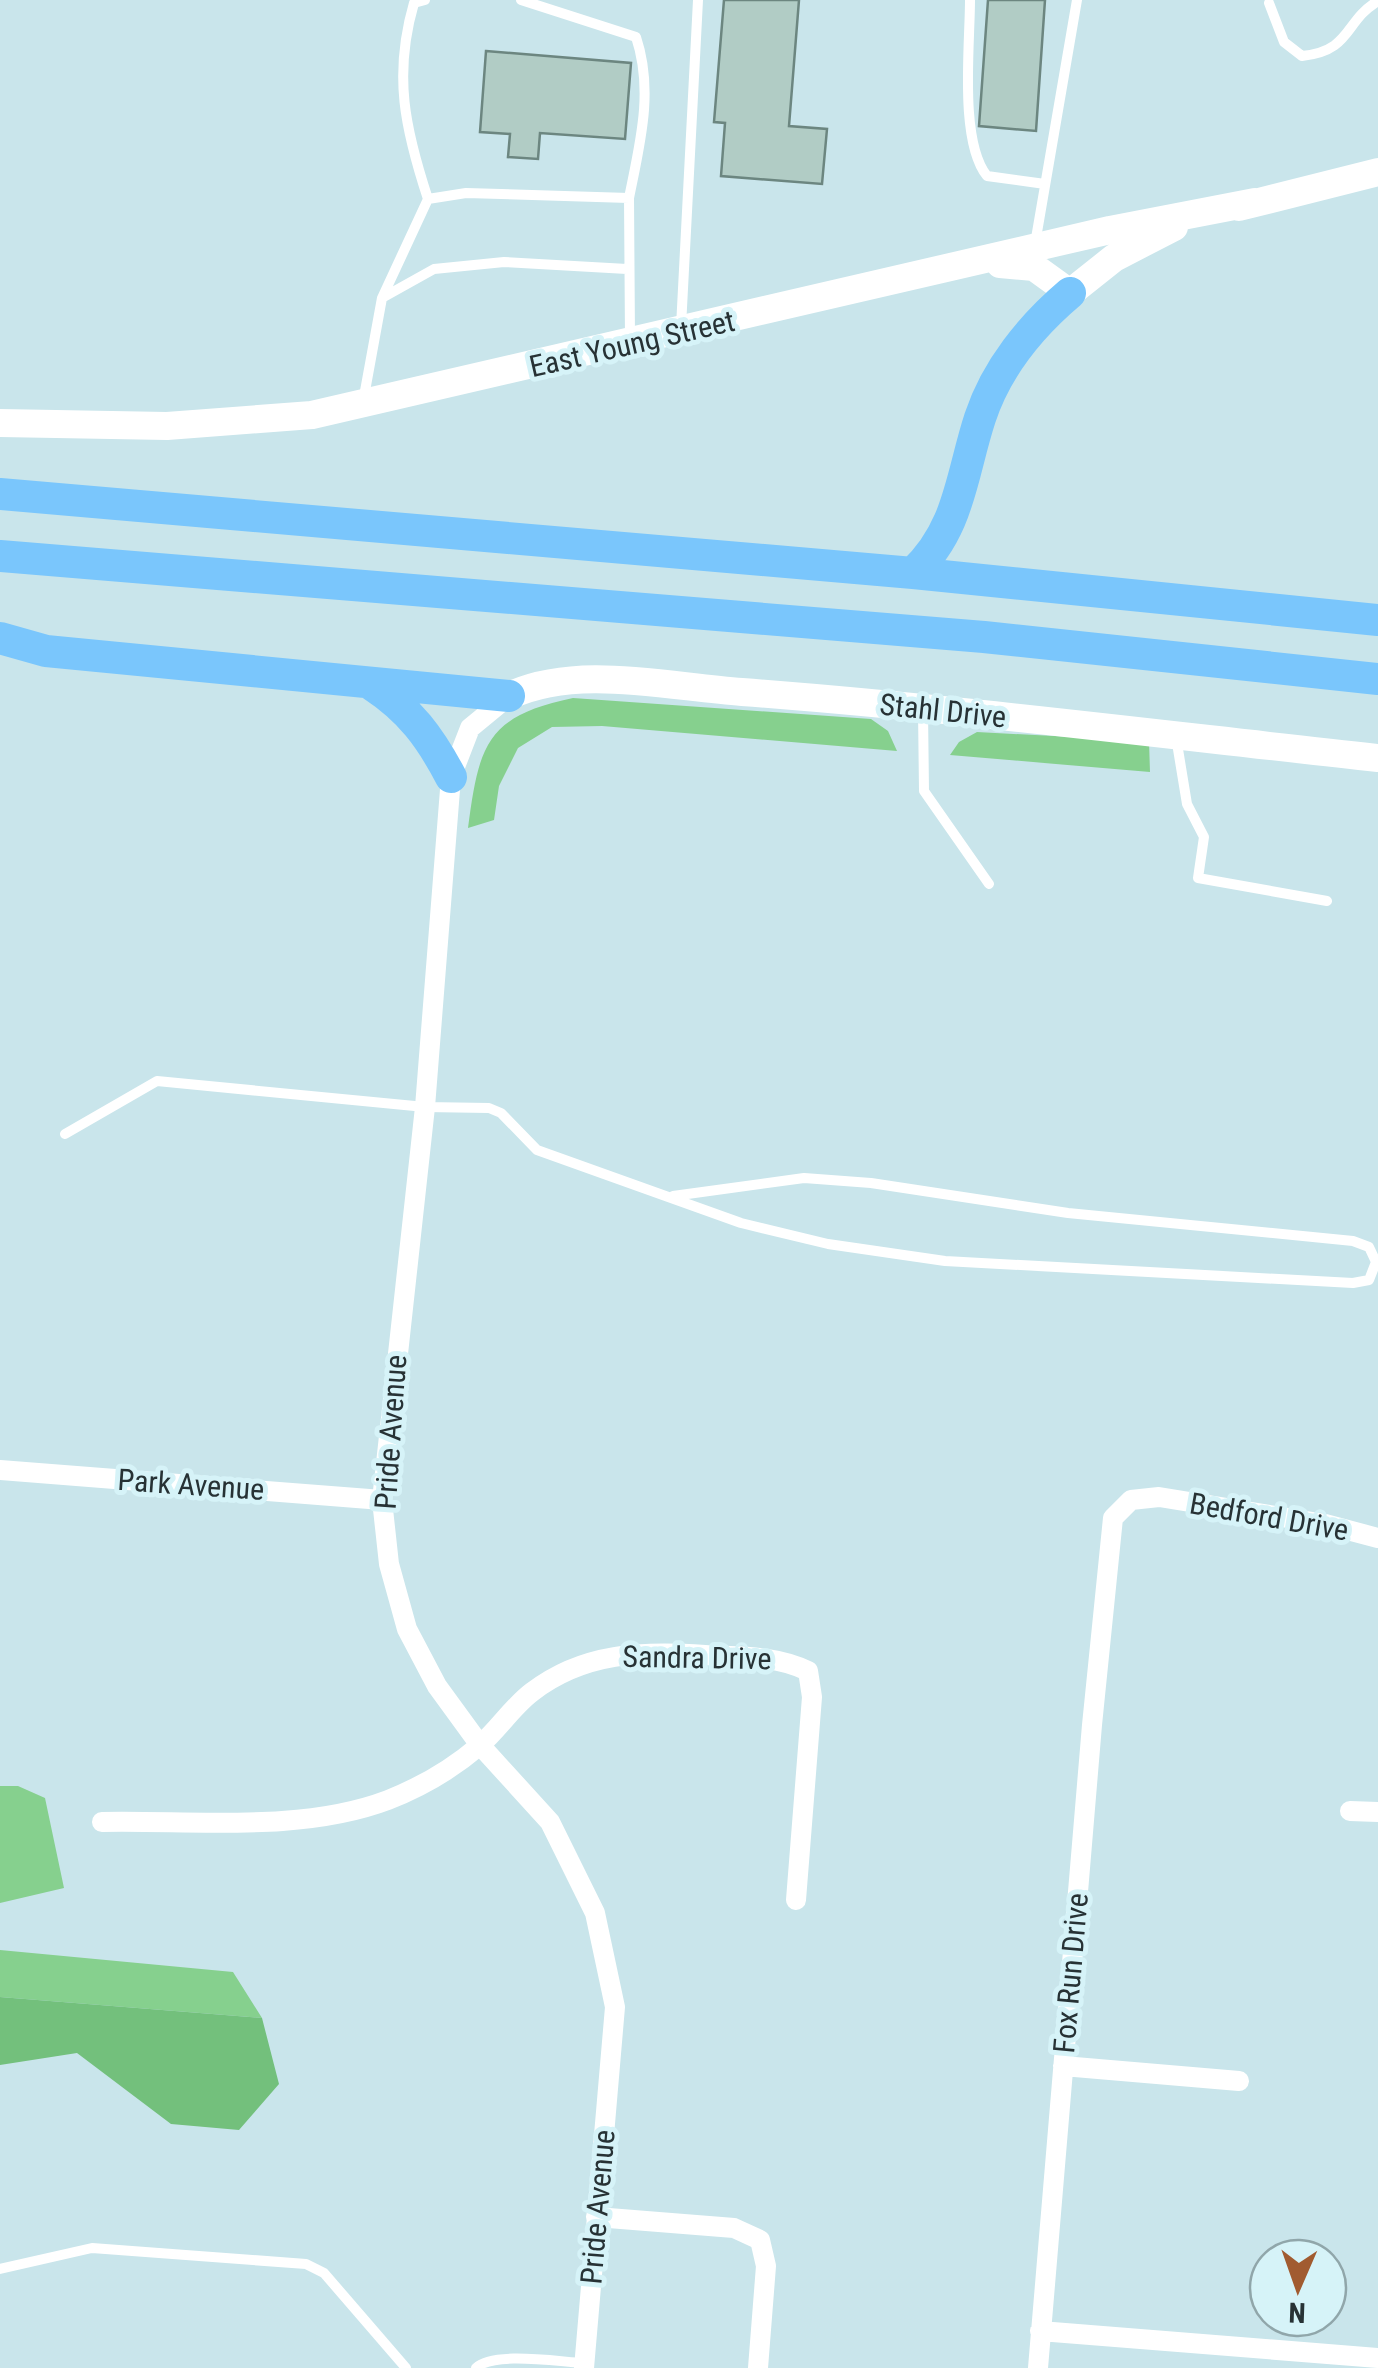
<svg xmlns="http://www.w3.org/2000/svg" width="1378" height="2368" font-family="'Roboto Condensed',sans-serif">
<rect width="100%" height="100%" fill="#c9e5eb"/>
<path fill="#86d08e" d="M573,698L871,719L888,731L897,751L602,726L552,727L518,748L499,786L494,820L468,828C479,745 486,716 573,698Z
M977,732L1149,741L1150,772L950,755L959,742Z
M0,1786H18L45,1798L64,1888L0,1903Z
M0,1950L233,1972L262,2018L0,1997Z"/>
<path fill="#73c07c" d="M0,1997L262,2018L279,2084L239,2130L171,2124L77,2053L0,2065Z"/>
<path fill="#b1ccc5" stroke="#6c8680" stroke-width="2.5" d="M724,0H799L789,126L827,129L822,184L721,176L725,123L714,122Z
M988,0H1045L1036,131L979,126Z
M486,51L631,63L625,139L540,133L538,159L508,157L510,134L480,132Z"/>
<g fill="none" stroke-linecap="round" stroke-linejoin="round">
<path stroke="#fff" stroke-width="10" d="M425,0L414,3C393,75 405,129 428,199
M521,0L636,37C654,91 640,143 629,198
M970,0C970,45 959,141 987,176L1045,184
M1269,3L1284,42L1302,56C1352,51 1344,21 1378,1
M1035,244L1077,0
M382,298L434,269L504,262L627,269
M681,327L698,0
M363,402L382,298L428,199L466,193L629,198L630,338
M923,710L924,791L989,884
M1176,737L1187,804L1204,837L1198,878L1327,901
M65,1134L157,1081L425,1107L489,1108L501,1113L537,1150L741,1223L828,1244L945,1261L1353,1283L1369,1280L1376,1262L1369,1247L1353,1241L1068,1213L871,1183L804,1178L673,1196
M0,2269L92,2248L306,2264L324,2273L406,2368
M476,2368C493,2351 559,2362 585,2363"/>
<path stroke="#fff" stroke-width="20" d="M509,696L470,728L451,777L425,1107L382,1500L389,1564L407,1629L437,1686L480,1745L550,1822L595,1913L615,2007L584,2368
M0,1470L382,1500
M1350,1811L1378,1812
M102,1822C193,1820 301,1833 388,1800C421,1787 452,1769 479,1746C498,1730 512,1707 532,1692C584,1652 642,1651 705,1655C741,1657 775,1655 808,1671L812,1697L796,1900
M1063,2066L1239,2081
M596,2217L734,2228L760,2240L766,2266L758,2368
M1040,2331L1378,2358
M1038,2368L1092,1725L1113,1518L1131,1500L1159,1497L1325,1524L1378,1538"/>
<path stroke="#fff" stroke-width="28" d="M1239,207L1378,172
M1000,264L1034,267L1070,293L1114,258L1174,227
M0,423L167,426L312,415L1110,230L1255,202
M509,696C577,664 668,687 742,692C954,708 1166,735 1378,758"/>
<path stroke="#7ac6fc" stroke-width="32" d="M0,494L913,573L1378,620
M0,556L984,637L1378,679
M913,573C960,529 961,476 980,418C996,369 1031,326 1070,293
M0,638L46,651L509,696
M372,685C410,710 430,737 451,777"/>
</g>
<g text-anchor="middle" stroke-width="10" stroke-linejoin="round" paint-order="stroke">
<g font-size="30" fill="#273235" stroke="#d6f3f8">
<text transform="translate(632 344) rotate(-13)" y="10">East Young Street</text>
<text transform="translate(943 711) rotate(6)" y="10">Stahl Drive</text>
<text transform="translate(391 1432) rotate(-86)" y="10">Pride Avenue</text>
<text transform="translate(191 1485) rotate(4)" y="10">Park Avenue</text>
<text transform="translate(1269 1517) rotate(10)" y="10">Bedford Drive</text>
<text transform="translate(697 1658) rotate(1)" y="10">Sandra Drive</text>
<text transform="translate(1071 1973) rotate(-85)" y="10">Fox Run Drive</text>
<text transform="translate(598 2207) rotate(-85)" y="10">Pride Avenue</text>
</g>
</g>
<g transform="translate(1298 2288) rotate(182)"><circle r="48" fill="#d6f3f8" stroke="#90a6aa" stroke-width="2.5"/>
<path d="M0-8L18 38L0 25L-18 38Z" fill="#a15b30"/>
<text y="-15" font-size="28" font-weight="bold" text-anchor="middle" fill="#273235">N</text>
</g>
</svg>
